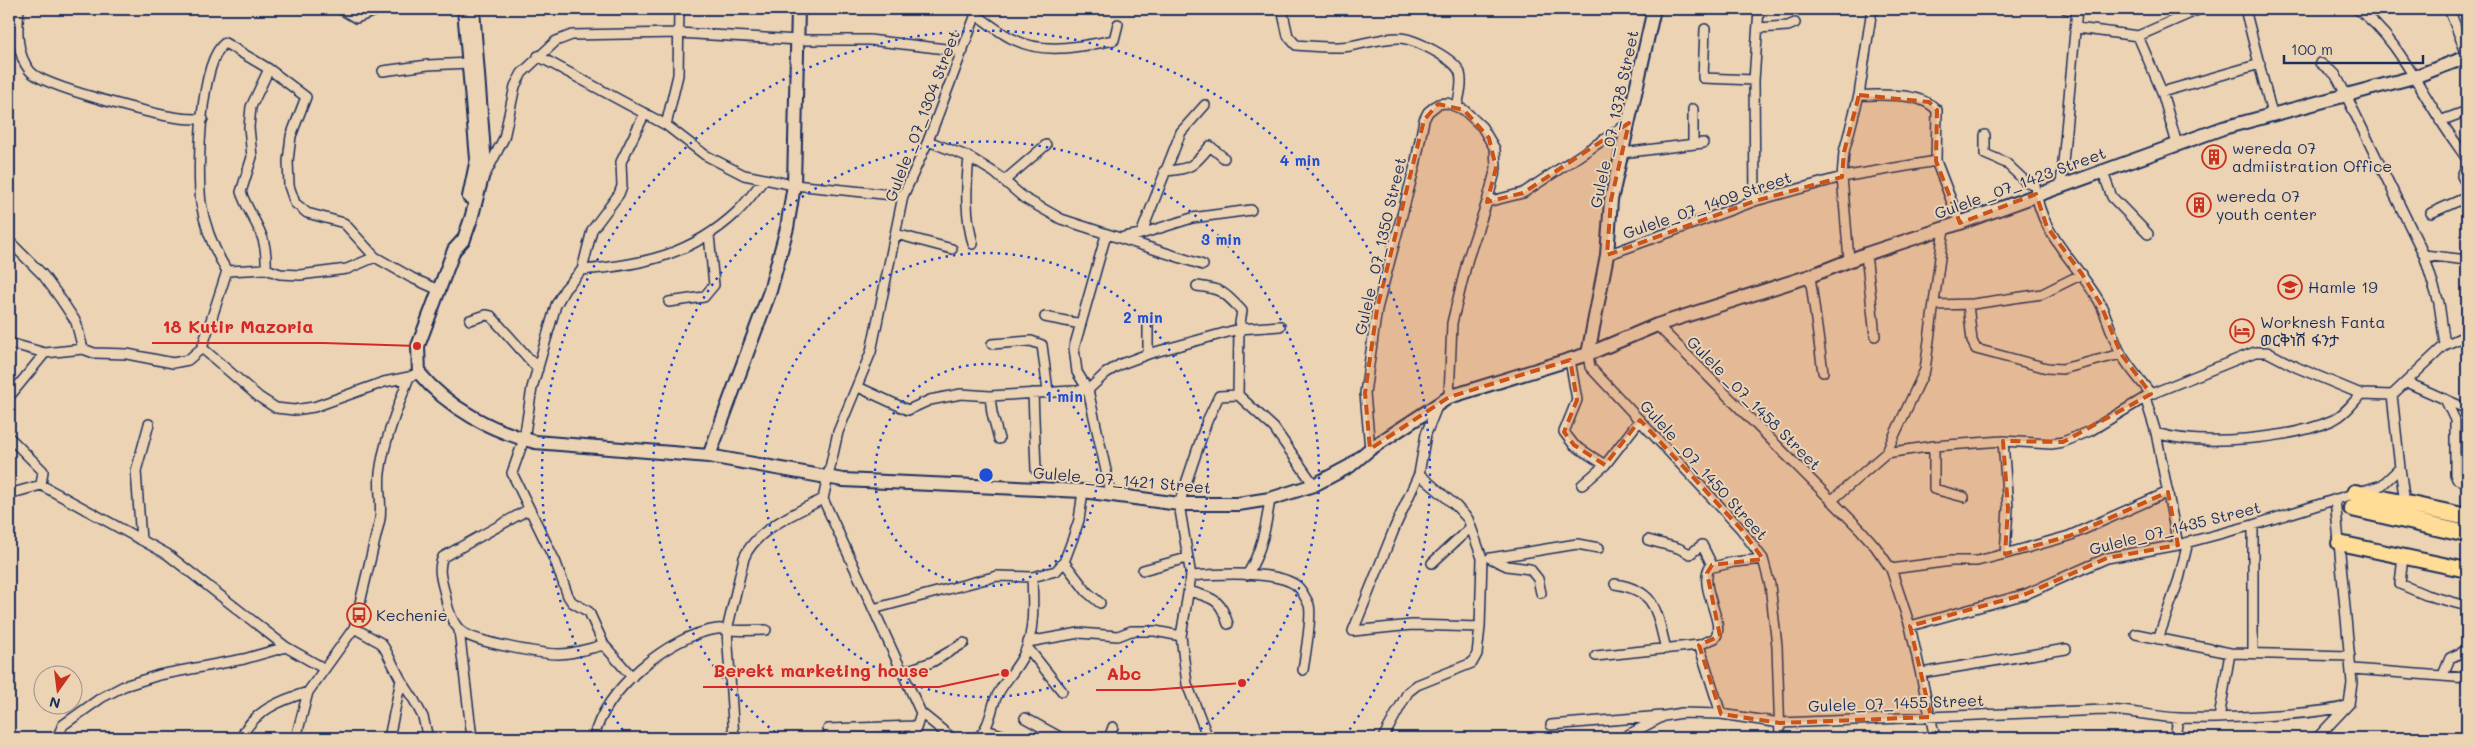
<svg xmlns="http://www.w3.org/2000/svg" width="2476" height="747" font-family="Mali,'Noto Sans Ethiopic',sans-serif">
<rect width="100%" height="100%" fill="#ecd3b4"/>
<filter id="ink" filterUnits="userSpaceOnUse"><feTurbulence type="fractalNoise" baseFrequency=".02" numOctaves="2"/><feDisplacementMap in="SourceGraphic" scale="10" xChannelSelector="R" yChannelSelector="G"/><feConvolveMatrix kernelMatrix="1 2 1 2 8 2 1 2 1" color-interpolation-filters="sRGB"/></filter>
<g filter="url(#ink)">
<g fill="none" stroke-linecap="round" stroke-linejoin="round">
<g stroke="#1b2f5e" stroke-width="12">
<path id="street" d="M19,9C17,30 16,54 30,71C43,87 156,115 180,118C188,119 195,119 203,119
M341,9L356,18L381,9
M1282,9L1288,36L1296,45C1314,46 1332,49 1350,46C1366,43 1382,38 1399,38C1413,38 1456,59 1460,73C1463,84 1459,96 1457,107
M1641,9L1654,12
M2066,9L2078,10
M2245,9L2272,114
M2357,9C2395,35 2416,83 2441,121C2449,134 2458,146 2467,159
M2449,9L2467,55
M976,15C989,23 1001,34 1015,40C1045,55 1083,46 1114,40L1118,24
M1758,28L1788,26L1795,23
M2077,28L2138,36
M1705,29L1703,78L1754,80
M2138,36L2162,92L2177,144
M2138,36L2200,9
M538,56L666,125L705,155L744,175L794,185L903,196
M2320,63L2335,74L2341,85L2424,255L2439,303L2445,345
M383,71L428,65L469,63
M2162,92L2260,64
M1859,95C1885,96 1919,91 1937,110L1936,161L1960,223
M1693,109V144
M2440,121L2467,111
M666,125L678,75L679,9
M1985,135V154L2006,163L2025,181L2035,185C2039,233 2076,262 2099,301C2108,318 2112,337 2121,354C2129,368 2141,381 2151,394
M928,141L969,157L995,173L1024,198L1061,219L1203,265
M1622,153L1703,143
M969,157C966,188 965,214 973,244
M2467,169L2464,171L2462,176L2467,185
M2102,170L2112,197L2148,234
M1164,171C1190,170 1194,166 1210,146L1224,158
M486,173L504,138L515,86L522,73L556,41L572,35L678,33L798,40H869L963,51
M1004,181L1046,145
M2061,185L2077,9
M1755,201L1754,80L1759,9
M1487,202L1523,193L1629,123
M2431,213L2467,197
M896,234L952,249
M1141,234L1192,218L1251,210
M1106,235L1074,348L1077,372L1088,390L1111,493
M1124,237L1141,234L1181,132L1205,105
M9,241L43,275L60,298L76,322L83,349
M1866,254L1875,336
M1607,255L1755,201L1842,177L1936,161
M2424,255L2467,260
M1849,260L1842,177L1844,152L1859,95L1872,9
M266,269C268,231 252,223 241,192L252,157L249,127L251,107L269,69
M582,270C643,265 691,255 737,212C747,202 756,190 764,179
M227,271C214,250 205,228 201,203C197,173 199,61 225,43L269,69L306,97L291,136L288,161L289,186L295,203L307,213L344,223L375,257L412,278L439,290
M227,271L266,269L280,274L300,275L347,269L375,257
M1810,276L1823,372
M1197,286C1223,289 1225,293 1242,311L1239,329L1238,395
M669,302L704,297L714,285L709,235
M1968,304L1972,341L1976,349L2047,368L2062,369L2121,354
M1935,305L1973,304L2042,294L2082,274
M1045,317L1081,324
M1148,319V354
M470,320L486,315L491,316L538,369
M1657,325L1860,529L1875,546L1891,569L1910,626L1935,738
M9,343L45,353L83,349L94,353L127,354L173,363L188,360L202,348L227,271
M992,344L1031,341L1042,345L1048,391
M202,348L259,397L276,408L294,410L314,407L384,382L409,377
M1588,354L1590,367L1741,529L1763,559L1770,585L1777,646L1780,738
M1570,360L1577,400L1564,432L1574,445L1605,465
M2406,382L2467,409
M858,387L908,410L930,400L961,394L990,396L1088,390L1106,373L1121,364L1148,354L1239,329L1280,326
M1033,393L1036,470
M2392,395L2445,345L2467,335
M990,396L992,413L999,439
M9,397L45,353
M2145,397L2156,433L2178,545
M2445,399L2455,420V474L2457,479L2467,483
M1438,404L1426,434L1419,474L1395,527L1353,631L1412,625L1480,627
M2156,433C2200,447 2291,439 2333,420C2345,414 2352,404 2361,394
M9,437L43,471L41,485
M2003,441L2008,508L2005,554
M1934,446V489L1964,497
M1370,449L1365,393L1377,309L1415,166L1424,120L1428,112L1438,104L1447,103L1464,110L1482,127L1495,149L1496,168L1487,202L1468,258L1452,323L1449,397
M1886,453L1925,370L1944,228
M2400,468L2405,503
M1582,485L1605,465L1640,420
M9,494L41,485L167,554L286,647L323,668
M1831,501L1886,453L1934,446L2003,441L2051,444L2063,442L2090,431L2151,394L2255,352H2267L2296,367L2361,394L2392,395
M529,509L443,557C437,569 442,582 445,594C447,606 452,624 462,632C475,642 541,654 559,654C574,654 590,648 604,645
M141,540L136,471L149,424
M1648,540L1678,548L1690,554L1702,545L1712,565
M2403,556L2400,584L2426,595L2467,606
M1490,558L1507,566L1530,569L1538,579L1541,593
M1491,558L1577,544L1599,548
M1064,562L1087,592L1100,603
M1432,563L1471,527
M1891,569L1951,561H1977L2005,554L2069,536L2168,492
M1143,570L1187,558
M1247,575C1262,551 1266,526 1270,499
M1191,576C1215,574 1278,570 1297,586C1301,589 1307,600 1309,605C1312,615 1305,658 1303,670
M1615,584C1658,591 1656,612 1666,649
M1189,591C1214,599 1220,598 1228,624
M873,609L997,576L1032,577L1056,571L1064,562L1073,538L1079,520L1083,491
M1910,626L2026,594L2107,558L2178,545L2253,525L2382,485L2400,468L2392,395
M354,628L381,643L385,649L401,680L414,700L423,717L428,738
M459,630L472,738
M2136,634L2230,653L2350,656
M2158,639L2179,579L2188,542
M1028,642L1079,633L1118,636L1131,631H1155L1181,636
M1699,645L1721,714
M1027,647L1062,691
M2253,653V525
M1596,656L1699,645L1715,638C1726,623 1699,589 1709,568L1734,562L1763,559
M2353,669L2467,678
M903,672L932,662L964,643
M1921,673L2066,649
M2443,675L2450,658L2467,650
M632,677L604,645L589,612L572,602L568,596L556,563L512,473L524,439L532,388L556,305L565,289L582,270L592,230L619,194L622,186L621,162L645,113
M921,713L952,738
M1025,718L1058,736
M2219,718L2230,653
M1551,725L1662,716
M828,729L915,726
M986,730L1011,738
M57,738L63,725L101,698L124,686L159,675L244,659L286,647
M241,738C253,711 281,700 308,692
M296,738L308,692L354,628L380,519C382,503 378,488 380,473C384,440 398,407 409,377L419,373
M389,738L401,680
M594,738C603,691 669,635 717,629C721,628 724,630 728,630C741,631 754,630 766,630
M734,738L727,630L744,558C755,530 797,512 823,499
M913,738L921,713L823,499L838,432L871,352L903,196L928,141L978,9
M978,738C989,727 990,715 995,700C1001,684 1017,670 1024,654C1035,632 1033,601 1032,577
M1109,738L1113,727
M1208,738L1187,684L1181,636L1191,576L1179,504L1207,421L1219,396L1238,395L1274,428L1314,485
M1383,738L1408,692L1417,685L1472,663L1477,654L1480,627L1482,558L1468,519L1456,506L1419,474
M1622,738L1664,716L1682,713L1721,714L1780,723L2104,710C2129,710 2154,717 2179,718C2203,719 2337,715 2349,704
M2175,738L2178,718
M2317,738L2349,704L2352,683L2335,499"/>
</g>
<g stroke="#1b2f5e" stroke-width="16">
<path id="secondary" d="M464,9L477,159L469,197
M473,9L485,166L471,219L464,239L454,250L418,346L419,373C448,408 492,431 535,442L709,456L843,480L1083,491L1179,504H1238L1270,499L1314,485L1350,466L1370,449L1449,397L1588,354L1657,325L1810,276L1866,254L1960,223L2223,128L2414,77L2467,57
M1588,354L1607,255L1611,200L1654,9
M709,456L770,291L787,228L794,185L798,9"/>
</g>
<g stroke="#1b2f5e" stroke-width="18">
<path id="primary" d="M2339,543L2467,570"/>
</g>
<g stroke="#1b2f5e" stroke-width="20">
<path id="highway" d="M2355,493L2467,517
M2352,508L2467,534"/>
</g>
<use href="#street" stroke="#ecd3b4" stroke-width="9"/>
<use href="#secondary" stroke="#ecd3b4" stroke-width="12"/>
<use href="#primary" stroke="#ffdd96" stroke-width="14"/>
<use href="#highway" stroke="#ffdd96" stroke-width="16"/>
</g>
</g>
<path fill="#c95318" fill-opacity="0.2" stroke="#c95318" stroke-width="4" stroke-dasharray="10 6" stroke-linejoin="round" d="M1859,95L1929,102L1937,110L1936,161L1960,223L2036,194L2047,227L2082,274L2100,303L2121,354L2151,394L2063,442L2003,441L2008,508L2005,554L2069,536L2168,492L2178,545L2107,558L2026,594L1910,626L1931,717L1780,723L1721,714L1699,645L1720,636L1707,573L1712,565L1763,559L1741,529L1640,420L1605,465L1574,445L1564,432L1577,400L1570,360L1449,397L1370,449L1365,393L1377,309L1424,120L1438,104L1464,110L1489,138L1496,168L1487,202L1523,193L1629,123L1611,200L1607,255L1755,201L1842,177L1844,152Z"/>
<g fill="none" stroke="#1d4ed8" stroke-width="2.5" stroke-dasharray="2.5 5">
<circle cx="986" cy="475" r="111"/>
<circle cx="986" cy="475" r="222"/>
<path d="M781 737A333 333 0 1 1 1191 737"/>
<path d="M627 736A444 444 0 1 1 1345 736"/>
</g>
<defs>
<g id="building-ring" transform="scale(1.25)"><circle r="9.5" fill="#ecd3b4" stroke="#c8321e" stroke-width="1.5"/><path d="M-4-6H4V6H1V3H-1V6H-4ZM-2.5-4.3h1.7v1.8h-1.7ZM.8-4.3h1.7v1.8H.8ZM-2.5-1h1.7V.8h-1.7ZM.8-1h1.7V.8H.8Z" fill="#c8321e"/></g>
<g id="school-ring" transform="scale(1.25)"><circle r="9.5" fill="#ecd3b4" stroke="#c8321e" stroke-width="1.5"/><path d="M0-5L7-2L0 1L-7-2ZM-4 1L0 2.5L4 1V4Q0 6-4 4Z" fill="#c8321e"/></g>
<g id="hotel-ring" transform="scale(1.25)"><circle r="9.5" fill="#ecd3b4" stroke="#c8321e" stroke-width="1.5"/><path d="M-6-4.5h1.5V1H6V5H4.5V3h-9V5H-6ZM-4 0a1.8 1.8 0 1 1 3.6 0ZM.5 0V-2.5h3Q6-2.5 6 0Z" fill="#c8321e"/></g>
<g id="bus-ring" transform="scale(1.25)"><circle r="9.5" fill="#ecd3b4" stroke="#c8321e" stroke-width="1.5"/><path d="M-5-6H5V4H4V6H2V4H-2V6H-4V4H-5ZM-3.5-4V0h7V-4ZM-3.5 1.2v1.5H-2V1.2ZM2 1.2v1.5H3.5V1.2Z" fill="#c8321e"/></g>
</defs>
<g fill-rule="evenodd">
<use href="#building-ring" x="2214" y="157"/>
<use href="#building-ring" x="2199" y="205"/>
<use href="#school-ring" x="2290" y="287"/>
<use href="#hotel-ring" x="2242" y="331"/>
<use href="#bus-ring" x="359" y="615"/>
</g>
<g text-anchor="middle" stroke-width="4" stroke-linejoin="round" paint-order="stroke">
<g font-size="16" fill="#1b2f5e" stroke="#ecd3b4">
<text transform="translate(922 116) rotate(-69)" y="6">Gulele _07_1304 Street</text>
<text transform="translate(1614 119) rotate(-78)" y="6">Gulele _07_1378 Street</text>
<text transform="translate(2020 183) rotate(-20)" y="6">Gulele _07_1423 Street</text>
<text transform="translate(1707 205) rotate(-19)" y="6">Gulele_07_1409 Street</text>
<text transform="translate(1380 246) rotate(-77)" y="6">Gulele _07_1350 Street</text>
<text transform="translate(1754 403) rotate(45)" y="6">Gulele _07_1458 Street</text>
<text transform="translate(1704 470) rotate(48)" y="6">Gulele _07_1450 Street</text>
<text transform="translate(1122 480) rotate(5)" y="6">Gulele _07_1421 Street</text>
<text transform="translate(2175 528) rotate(-14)" y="6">Gulele_07_1435 Street</text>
<text transform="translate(1896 703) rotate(-2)" y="6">Gulele_07_1455 Street</text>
</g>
<g font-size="16" fill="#1b2f5e" stroke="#ecd3b4" text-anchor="start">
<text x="2232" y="154">wereda 07<tspan x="2232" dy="18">admiistration Office</tspan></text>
<text x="2216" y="202">wereda 07<tspan x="2216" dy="18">youth center</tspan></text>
<text x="2308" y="293">Hamle 19</text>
<text x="2260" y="328">Worknesh Fanta<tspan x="2260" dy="18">ወርቅነሽ ፋንታ</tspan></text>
<text x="376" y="621">Kechenie</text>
</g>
</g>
<circle cx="986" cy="475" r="8" fill="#1d4ed8" stroke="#ecd3b4" stroke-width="2.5"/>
<g font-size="15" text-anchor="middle" font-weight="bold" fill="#1d4ed8" stroke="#ecd3b4" stroke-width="4" stroke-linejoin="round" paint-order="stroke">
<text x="1300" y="166">4 min</text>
<text x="1221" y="245">3 min</text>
<text x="1143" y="323">2 min</text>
<text x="1064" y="402">1 min</text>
</g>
<path fill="none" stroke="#d62828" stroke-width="2" d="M417 346L323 343H152M1005 673L939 687H703M1242 683L1151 690H1096"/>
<g fill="#d62828" stroke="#ecd3b4" stroke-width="2">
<circle cx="417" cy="346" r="5"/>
<circle cx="1005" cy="673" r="5"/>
<circle cx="1242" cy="683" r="5"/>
</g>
<g font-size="18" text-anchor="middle" font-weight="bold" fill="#d62828" stroke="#ecd3b4" stroke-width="4" stroke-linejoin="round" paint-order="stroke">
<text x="238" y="333">18 Kutir Mazoria</text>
<text x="821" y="677">Berekt marketing house</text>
<text x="1124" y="680">Abc</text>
</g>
<rect width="2476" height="747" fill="none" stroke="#ecd3b4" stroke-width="30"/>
<rect x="15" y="15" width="2446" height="717" fill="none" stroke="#1b2f5e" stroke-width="2" filter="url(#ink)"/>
<g transform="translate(58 690) rotate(194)"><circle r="24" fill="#ecd3b4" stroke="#989192"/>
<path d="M0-4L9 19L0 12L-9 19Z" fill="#c8321e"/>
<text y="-8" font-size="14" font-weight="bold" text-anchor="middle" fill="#1b2f5e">N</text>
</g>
<path d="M2284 55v8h139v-8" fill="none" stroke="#1b2f5e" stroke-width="2.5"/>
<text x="2291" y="55" font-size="15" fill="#1b2f5e" stroke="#ecd3b4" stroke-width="4" paint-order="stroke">100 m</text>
</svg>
